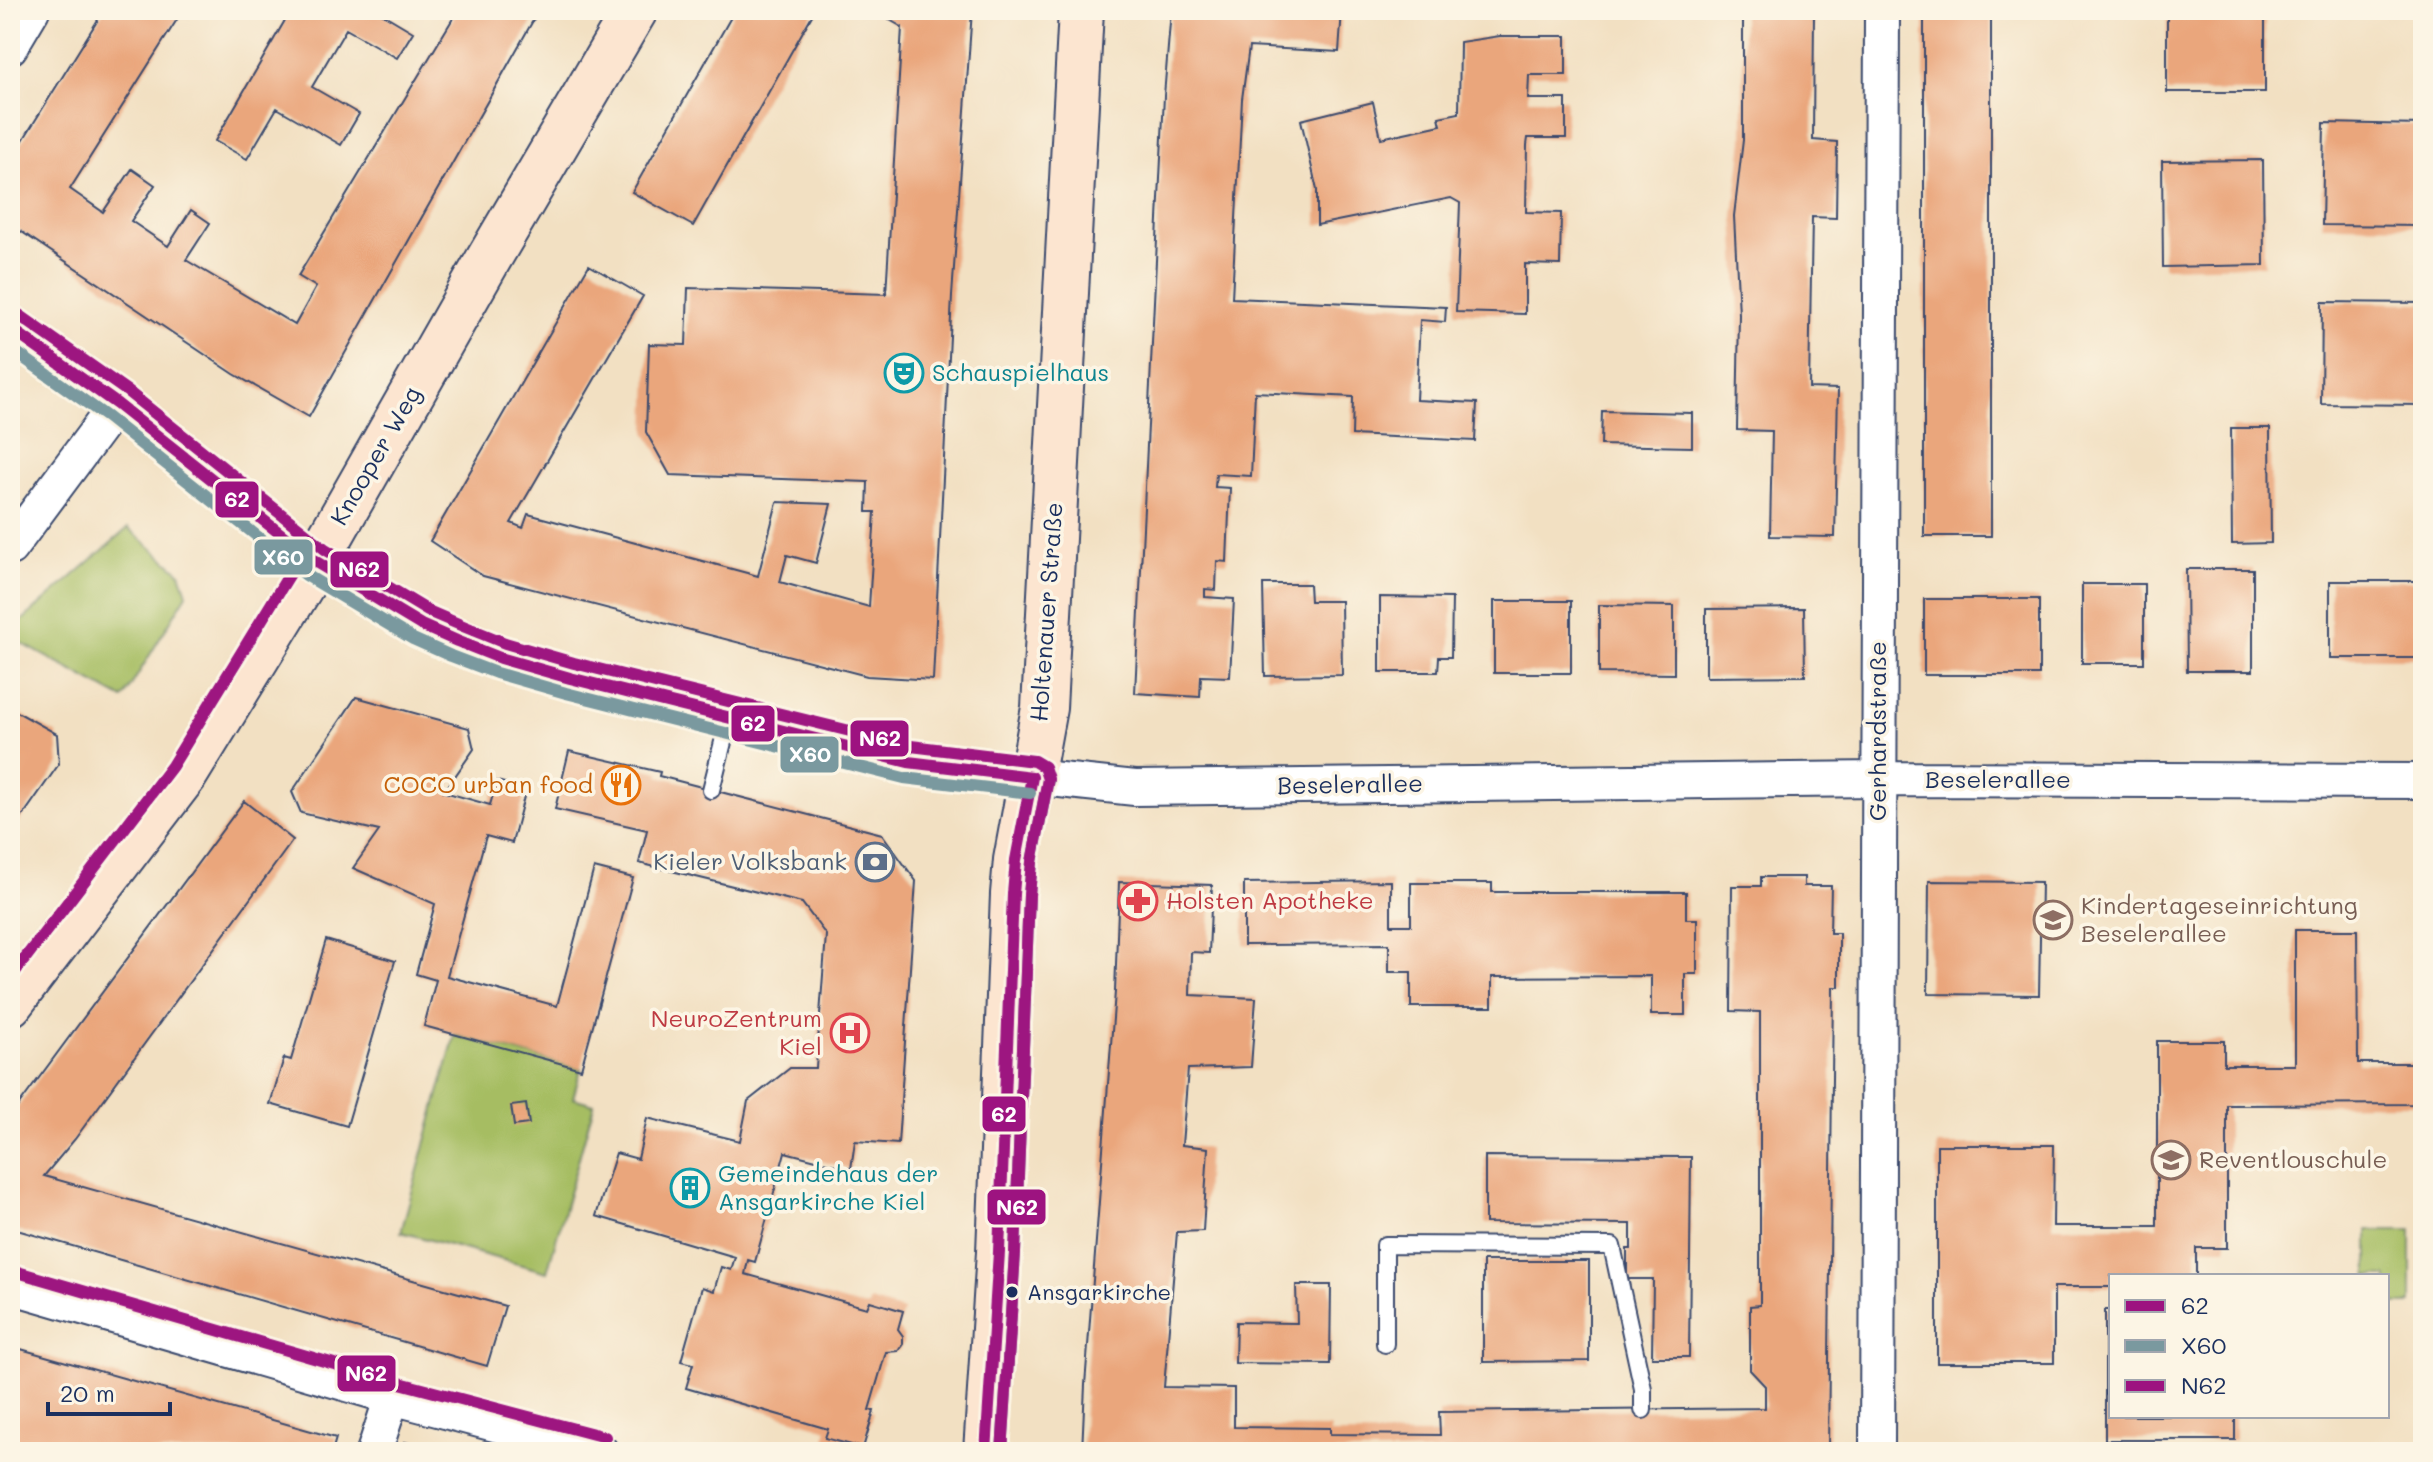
<svg xmlns="http://www.w3.org/2000/svg" width="2433" height="1462" font-family="Mali,sans-serif">
<rect width="100%" height="100%" fill="#fcf5e5"/>
<filter id="ink" filterUnits="userSpaceOnUse"><feTurbulence type="fractalNoise" baseFrequency=".0125" numOctaves="2"/><feDisplacementMap in="SourceGraphic" scale="16" xChannelSelector="R" yChannelSelector="G"/><feConvolveMatrix kernelMatrix="1 2 1 2 8 2 1 2 1" color-interpolation-filters="sRGB"/></filter>
<filter id="wash" filterUnits="userSpaceOnUse"><feTurbulence type="fractalNoise" baseFrequency=".006" numOctaves="4" result="noise"/><feDisplacementMap in="SourceGraphic" scale="32" xChannelSelector="R" yChannelSelector="G"/><feGaussianBlur stdDeviation="1.8" result="paint"/><feColorMatrix in="noise" values="0 0 0 0 0 0 0 0 0 0 0 0 0 0 0 0 0 1.4 0 .05"/><feComposite in="paint" operator="in"/></filter>
<g filter="url(#wash)">
<rect width="100%" height="100%" fill="#f2e0c2"/>
<path fill="#a6bd62" stroke="#607660" stroke-width="2" d="M128,528L180,572L187,594L123,699L10,637V631Z
M455,1035L581,1069L573,1098L594,1104L547,1272L401,1232Z
M2368,1230H2411V1304H2387V1276H2368Z"/>
<g id="blocks">
<path fill="#eaa67b" d="M104,10H183L70,189L103,212L132,169L155,185L131,221L168,246L191,210L210,223L186,260L295,325L316,287L298,276L458,10H539L309,417L234,374L10,224V161Z
M291,10H376L413,32L397,58L346,29L312,87L359,114L341,145L277,108L247,159L215,141Z
M735,10H815L693,226L632,192Z
M872,10H972L952,296L933,680L867,676L483,576L430,541L589,265L643,296L511,523L523,528L528,514L758,576L777,502L831,504L816,563L787,555L780,582L869,607L875,512H867L868,482L670,475L646,432L649,344L686,345L688,288L886,294L902,27Z
M1171,10H1342L1339,52L1249,47L1242,99L1232,298L1446,307L1445,322L1420,320L1416,400L1477,403L1475,441L1352,435L1353,397L1255,392L1251,476L1216,474L1215,487L1230,488L1227,562L1217,561L1216,590L1205,589V597L1234,599L1230,677L1201,676L1200,697L1135,693L1164,96Z
M1743,10H1814L1813,140L1837,142L1836,218L1812,217L1809,388L1838,389L1835,537L1770,536L1772,431L1737,430L1739,314L1734,216L1743,140Z
M1924,10H1991V536H1924Z
M2167,10H2265V92H2167Z
M1500,36H1566V75H1529L1528,99H1566V138H1528L1527,145L1526,212L1561,213L1560,265L1525,264V314L1456,312L1460,203L1451,198L1317,225V190L1301,120L1373,102L1381,138L1441,125L1439,117L1459,113L1460,42Z
M2324,123L2423,125V226L2322,225Z
M2263,160L2264,265L2163,267L2162,161Z
M2322,302L2423,303V405L2321,404Z
M1602,411L1692,413V447L1601,445Z
M2231,428H2270L2271,543L2232,544Z
M2186,569H2253V671H2187Z
M2330,581H2423V658H2330Z
M1263,584H1309L1310,601H1341L1342,675L1265,676Z
M2082,584H2144V663H2082Z
M1380,597L1452,598L1451,657H1439L1438,672H1380Z
M1924,599H2039V675H1924Z
M1494,601H1571V673H1494Z
M1599,605L1674,606V674L1599,673Z
M1804,608L1805,676L1706,677V609Z
M356,697L469,728L474,749L444,792L490,805L497,781L526,789L512,843L486,836L447,976L557,1006L594,868L633,878L581,1069L424,1026L436,980L416,974L435,904L353,868L379,831L301,813L292,792Z
M10,708L57,734L59,764L10,834Z
M569,751L660,772L659,776L882,834L916,881L898,1144L855,1141L851,1169L785,1152L755,1262L748,1260L745,1274L867,1308L870,1301L903,1311L898,1329L903,1336V1344L898,1351L886,1352L869,1410L874,1411L863,1448L825,1438L828,1429L686,1388L693,1364L681,1361L702,1287L714,1291L721,1267L731,1270L735,1257L596,1216L616,1153L638,1159L647,1118L740,1141L748,1101L790,1068H816L826,935L802,903L639,863L647,830L555,809Z
M244,801L293,840L75,1139L44,1176L505,1306L487,1366L10,1228V1117Z
M1761,877H1804V886H1831L1830,933H1839V987H1833L1828,1452H1082L1085,1385L1115,992L1119,882L1212,885L1209,953L1191,952L1190,995L1256,998L1251,1067L1188,1069L1182,1145L1208,1148L1203,1231L1177,1232L1164,1387L1234,1388V1427L1330,1428V1434L1440,1435L1439,1412L1765,1408V1386L1750,1370V1306L1760,1305V1012L1731,1011L1732,886H1761Z
M1391,881V925H1411V883H1492V892H1686V919H1697V974H1685V1015H1651V976L1492,977V1007H1411V972H1389V944L1244,945V883Z
M1929,881L2041,882L2039,995L1928,994Z
M2295,930H2357L2358,1063H2423V1104L2227,1105V1248H2196V1276H2111V1287H2054V1363H1937V1145H2054L2053,1226H2157V1041H2224V1065H2295Z
M326,940L395,961L347,1126L270,1104L284,1058L291,1060Z
M526,1104L529,1124L514,1126L511,1106Z
M1485,1156L1691,1157L1689,1357H1652L1653,1279H1627V1249H1631V1224L1485,1223Z
M1483,1261H1589V1361L1483,1362Z
M1296,1285H1331L1330,1364L1235,1363L1236,1322L1297,1323Z
M2105,1310H2111V1416H2235V1440H2105Z
M10,1346L336,1438L332,1452H38L10,1444Z
M405,1442L439,1451V1452H402Z"/>
</g>
</g>
<g filter="url(#ink)">
<use href="#blocks" fill-opacity="0" stroke="#3b4a6d" stroke-width="2"/>
<g fill="none" stroke-linecap="round" stroke-linejoin="round">
<g stroke="#3b4a6d" stroke-width="20">
<path id="service" d="M711,790L729,718
M1385,1344V1245L1612,1246L1643,1389V1410"/>
</g>
<g stroke="#3b4a6d" stroke-width="38">
<path id="minor" d="M10,47L32,10
M10,548L117,404
M1032,777L1135,788L1878,779L2423,781
M10,1286L392,1397L601,1452
M374,1452L392,1397
M1877,1452L1882,10"/>
</g>
<g stroke="#3b4a6d" stroke-width="46">
<path id="tertiary" d="M10,328L117,404L316,562L421,625L457,641L500,658L570,678L908,762L1032,777"/>
</g>
<g stroke="#3b4a6d" stroke-width="48">
<path id="secondary" d="M10,1004L185,775L316,562L488,260L635,10
M986,1452L999,1252L1013,894L1016,860L1044,708L1081,10"/>
</g>
<use href="#service" stroke="#fff" stroke-width="16"/>
<use href="#minor" stroke="#fff" stroke-width="34"/>
<use href="#tertiary" stroke="#fff" stroke-width="42"/>
<use href="#secondary" stroke="#fce5d0" stroke-width="44"/>
<g stroke="#fcf5e5" stroke-width="18">
<path id="bus-1" d="M10,328L117,404L316,562L421,625L457,641L500,658L570,678L908,762L1032,777
M986,1452L999,1252L1013,894L1016,860L1032,777"/>
</g>
<g stroke="#fcf5e5" stroke-width="18">
<path id="bus-2" d="M10,348L107,417L306,575L413,639L451,656L496,673L566,693L904,778L1030,793
M1002,1452L1015,1253L1029,895L1032,862L1048,780"/>
</g>
<g stroke="#fcf5e5" stroke-width="18">
<path id="bus-3" d="M19,315L127,391L325,549L428,611L463,626L505,643L574,663L911,746L1034,761L1044,767L1048,779L1032,862L1029,895L1015,1253L1002,1452
M10,978L172,766L302,554
M14,1271L396,1382L605,1437"/>
</g>
<use href="#bus-1" stroke="#9d1380" stroke-width="12"/>
<use href="#bus-2" stroke="#7a999f" stroke-width="12"/>
<use href="#bus-3" stroke="#9d1380" stroke-width="12"/>
</g>
</g>
<defs>
<g id="theatre-ring" transform="scale(2)"><circle r="9.5" fill="#fcf5e5" stroke="#0f9aa8" stroke-width="1.5"/><path d="M-5-5.5Q0-4 5-5.5V0Q5 5 0 6Q-5 5-5 0ZM-3.3-2.5H-1v1.5H-3.3ZM1-2.5H3.3v1.5H1ZM-2.8 1Q0 5.5 2.8 1Z" fill="#0f9aa8"/></g>
<g id="restaurant-ring" transform="scale(2)"><circle r="9.5" fill="#fcf5e5" stroke="#e8710a" stroke-width="1.5"/><path d="M-5-6h1v4h1v-4h1v4h1v-4h1v5L-1.5 .5V6h-2V.5L-5-1ZM5-6V6H3V1.5H1.5Q1.5-4 5-6Z" fill="#e8710a"/></g>
<g id="bank-ring" transform="scale(2)"><circle r="9.5" fill="#fcf5e5" stroke="#5c6f8a" stroke-width="1.5"/><path d="M-6-4H6V4H-6ZM0-2.3a2.3 2.3 0 1 0 0 4.6a2.3 2.3 0 1 0 0-4.6Z" fill="#5c6f8a"/></g>
<g id="pharmacy-ring" transform="scale(2)"><circle r="9.5" fill="#fcf5e5" stroke="#e0444e" stroke-width="1.5"/><path d="M-2-6h4v4h4v4h-4v4h-4v-4h-4v-4h4Z" fill="#e0444e"/></g>
<g id="school-ring" transform="scale(2)"><circle r="9.5" fill="#fcf5e5" stroke="#8d6e63" stroke-width="1.5"/><path d="M0-5L7-2L0 1L-7-2ZM-4 1L0 2.5L4 1V4Q0 6-4 4Z" fill="#8d6e63"/></g>
<g id="hospital-ring" transform="scale(2)"><circle r="9.5" fill="#fcf5e5" stroke="#e0444e" stroke-width="1.5"/><path d="M-5-5h3v3.5h4V-5h3V5h-3V1.5h-4V5h-3Z" fill="#e0444e"/></g>
<g id="building-ring" transform="scale(2)"><circle r="9.5" fill="#fcf5e5" stroke="#0f9aa8" stroke-width="1.5"/><path d="M-4-6H4V6H1V3H-1V6H-4ZM-2.5-4.3h1.7v1.8h-1.7ZM.8-4.3h1.7v1.8H.8ZM-2.5-1h1.7V.8h-1.7ZM.8-1h1.7V.8H.8Z" fill="#0f9aa8"/></g>
</defs>
<g fill-rule="evenodd">
<use href="#theatre-ring" x="904" y="373"/>
<use href="#restaurant-ring" x="621" y="785"/>
<use href="#bank-ring" x="875" y="862"/>
<use href="#pharmacy-ring" x="1138" y="901"/>
<use href="#school-ring" x="2053" y="920"/>
<use href="#hospital-ring" x="850" y="1033"/>
<use href="#school-ring" x="2171" y="1160"/>
<use href="#building-ring" x="690" y="1188"/>
</g>
<circle fill="#1b2f5e" stroke="#fcf5e5" stroke-width="3" cx="1012" cy="1292" r="7"/>
<g text-anchor="middle" stroke-width="7" stroke-linejoin="round" paint-order="stroke">
<g font-size="22" fill="#1b2f5e" stroke="#fcf5e5" text-anchor="start">
<text x="1027" y="1300">Ansgarkirche</text>
</g>
<g font-size="24" fill="#0d838f" stroke="#fcf5e5" text-anchor="start">
<text x="932" y="381">Schauspielhaus</text>
<text x="718" y="1182">Gemeindehaus der<tspan x="718" dy="28">Ansgarkirche Kiel</tspan></text>
</g>
<g font-size="24" fill="#1b2f5e" stroke="#fcf5e5">
<text transform="translate(376 456) rotate(-60)" y="8">Knooper Weg</text>
<text transform="translate(1047 612) rotate(-86)" y="8">Holtenauer Straße</text>
<text transform="translate(1878 731) rotate(-90)" y="8">Gerhardstraße</text>
<text x="1998" y="788">Beselerallee</text>
<text transform="translate(1350 785) rotate(-1)" y="8">Beselerallee</text>
</g>
<g font-size="24" fill="#c56008" stroke="#fcf5e5" text-anchor="end">
<text x="593" y="793">COCO urban food</text>
</g>
<g font-size="24" fill="#4e5e75" stroke="#fcf5e5" text-anchor="end">
<text x="847" y="870">Kieler Volksbank</text>
</g>
<g font-size="24" fill="#be3a42" stroke="#fcf5e5" text-anchor="start">
<text x="1166" y="909">Holsten Apotheke</text>
<text x="822" y="1027" text-anchor="end">NeuroZentrum<tspan x="822" dy="28">Kiel</tspan></text>
</g>
<g font-size="24" fill="#785e54" stroke="#fcf5e5" text-anchor="start">
<text x="2081" y="914">Kindertageseinrichtung<tspan x="2081" dy="28">Beselerallee</tspan></text>
<text x="2199" y="1168">Reventlouschule</text>
</g>
</g>
<g stroke="#fcf5e5" stroke-width="3">
<rect x="214" y="480" width="46" height="39" rx="8" fill="#9d1380"/>
<rect x="253" y="538" width="61" height="38" rx="8" fill="#7a999f"/>
<rect x="329" y="550" width="61" height="39" rx="8" fill="#9d1380"/>
<rect x="730" y="704" width="46" height="39" rx="8" fill="#9d1380"/>
<rect x="849" y="719" width="61" height="39" rx="8" fill="#9d1380"/>
<rect x="779" y="735" width="61" height="39" rx="8" fill="#7a999f"/>
<rect x="981" y="1095" width="46" height="38" rx="8" fill="#9d1380"/>
<rect x="986" y="1188" width="61" height="38" rx="8" fill="#9d1380"/>
<rect x="336" y="1354" width="61" height="39" rx="8" fill="#9d1380"/>
</g>
<g font-size="22" text-anchor="middle" font-weight="bold" fill="#fff">
<text x="237" y="507">62</text>
<text x="283" y="565">X60</text>
<text x="359" y="577">N62</text>
<text x="753" y="731">62</text>
<text x="880" y="746">N62</text>
<text x="810" y="762">X60</text>
<text x="1004" y="1122">62</text>
<text x="1017" y="1215">N62</text>
<text x="366" y="1381">N62</text>
</g>
<rect width="2433" height="1462" fill="none" stroke="#fcf5e5" stroke-width="40"/>
<rect x="2109" y="1274" width="280" height="144" fill="#fcf5e5" stroke="#a2a6af" stroke-width="2"/>
<rect x="2125" y="1300" width="40" height="12" fill="#9d1380" stroke="#a2a6af" stroke-width="2"/>
<text x="2181" y="1314" font-size="24" fill="#1b2f5e">62</text>
<rect x="2125" y="1340" width="40" height="12" fill="#7a999f" stroke="#a2a6af" stroke-width="2"/>
<text x="2181" y="1354" font-size="24" fill="#1b2f5e">X60</text>
<rect x="2125" y="1380" width="40" height="12" fill="#9d1380" stroke="#a2a6af" stroke-width="2"/>
<text x="2181" y="1394" font-size="24" fill="#1b2f5e">N62</text>
<path d="M48 1402v12h122v-12" fill="none" stroke="#1b2f5e" stroke-width="4"/>
<text x="60" y="1402" font-size="24" fill="#1b2f5e" stroke="#fcf5e5" stroke-width="6" paint-order="stroke">20 m</text>
</svg>
